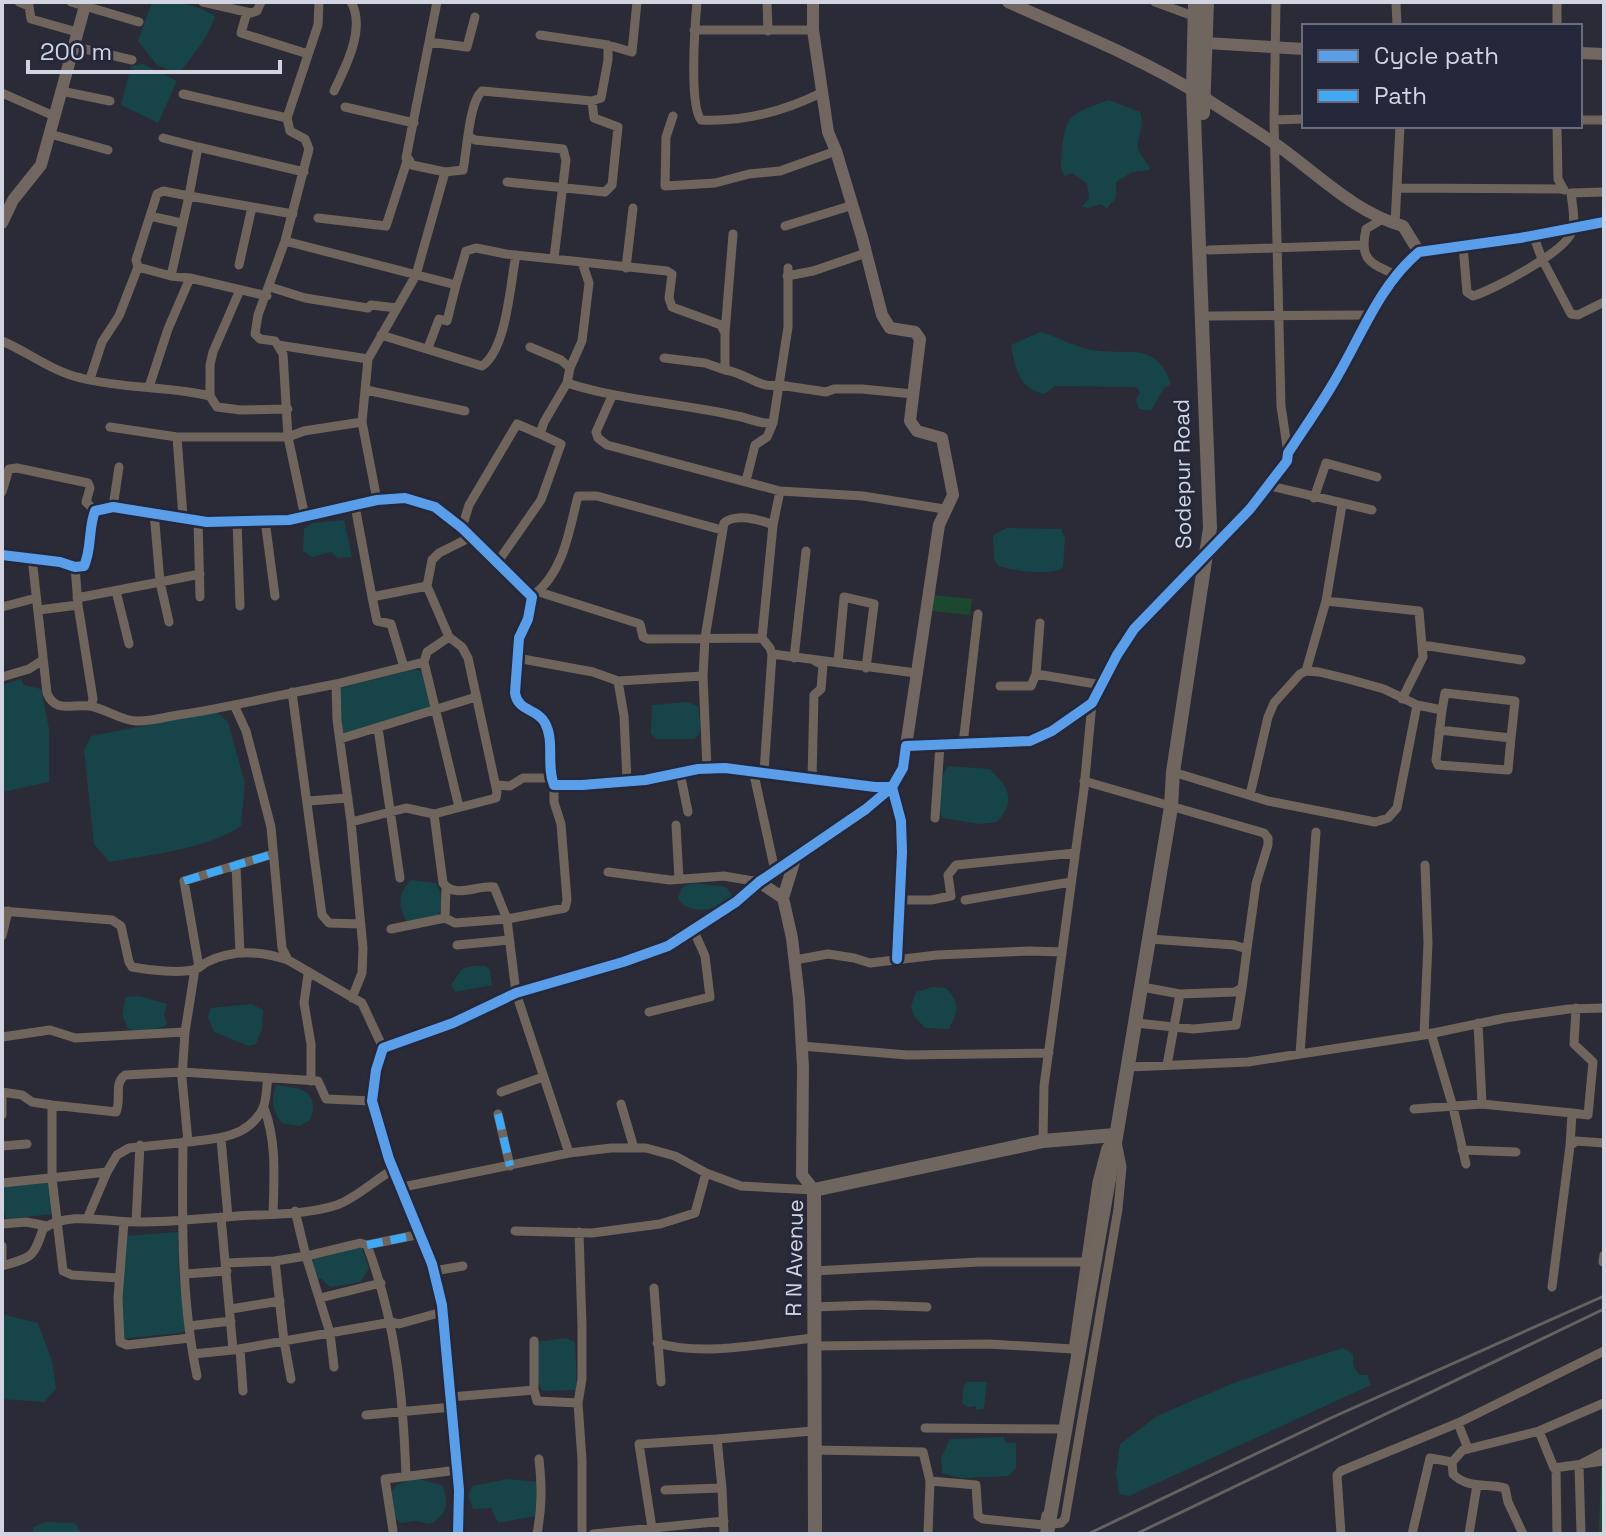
<svg xmlns="http://www.w3.org/2000/svg" width="1606" height="1536" font-family="'Space Grotesk',sans-serif">
<rect width="100%" height="100%" fill="#2a2b36"/>
<path fill="#1b482f" d="M934,595L972,599L970,615L932,611Z
M1601,1468H1604V1534H1599Z"/>
<path fill="#174448" d="M160,2C181,2 197,5 215,16C209,38 192,55 179,74L157,65L138,41L151,5Z
M143,64L177,81L158,123L121,105L131,66Z
M1109,100L1140,112C1145,126 1138,133 1138,146C1138,156 1148,160 1150,170L1132,172L1116,182V198L1107,208L1100,204L1088,208L1082,207L1089,198L1087,183L1072,173L1065,176C1059,167 1061,162 1062,151C1066,111 1073,114 1109,100Z
M1040,332C1056,336 1071,345 1087,349C1124,358 1155,337 1171,384L1164,388L1151,411L1139,409L1136,400L1140,392L1136,387L1055,386L1044,394C1018,389 1015,366 1011,345Z
M344,520L352,557L338,558L331,552L312,557L303,551L304,529L312,523Z
M1007,528L1061,529L1065,539L1063,567C1053,577 1011,570 998,566L994,558L993,535Z
M415,669L422,672L430,706L426,713L350,736L343,733L338,692L340,688Z
M21,679L24,685L41,689L49,729V782L2,792V685Z
M687,702L698,706C699,717 705,732 694,739H657L651,734L652,705Z
M217,712L228,722L245,783L241,826C204,850 153,854 109,862L94,844L84,750L91,736Z
M948,766L990,769C1008,788 1017,799 997,822L979,824L942,818C935,801 938,780 948,766Z
M411,880L436,883L444,900L438,915L407,922C398,906 397,894 411,880Z
M695,883L726,887L733,897L724,908L717,905L714,908C702,911 684,911 678,898C683,885 679,887 695,883Z
M473,966H486L490,970L492,985L455,992L451,985L462,969Z
M933,987L946,988C961,1005 958,1010 949,1029L925,1028L914,1016L911,1006L916,992Z
M139,996L167,1004L164,1014L167,1025L150,1032L128,1029L122,1014L126,997Z
M251,1004L263,1010L262,1029L256,1044L249,1046L214,1032L208,1017L211,1008Z
M276,1085C300,1088 321,1090 310,1120L300,1126L282,1123C272,1111 271,1100 276,1085Z
M51,1182L53,1214L6,1219L2,1201L4,1185Z
M178,1232L179,1276L186,1332L122,1339L121,1288L127,1236Z
M361,1246L369,1268L361,1282L330,1287L322,1279L314,1278L307,1257Z
M2,1314L38,1323L52,1361L56,1389L44,1402L2,1399Z
M566,1338L575,1342L577,1390L542,1391L532,1364L537,1342Z
M1343,1348L1353,1354V1365L1359,1375H1367L1371,1385L1129,1496L1119,1494L1116,1473L1120,1444L1157,1416L1236,1382Z
M968,1382H987L984,1409L976,1410V1406L968,1407L962,1403L964,1385Z
M1004,1437L1005,1442L1016,1443V1468L1008,1476L961,1478L942,1473L941,1458L950,1439Z
M413,1478L442,1485C449,1503 448,1514 430,1524L416,1521L400,1523L391,1511L389,1494L397,1485Z
M508,1479L538,1482L535,1516L498,1523L491,1508L473,1509L468,1496L472,1486Z
M46,1522L75,1523L82,1534H33V1527Z"/>
<g fill="none" stroke-linecap="round" stroke-linejoin="round">
<path stroke="#70655c" stroke-width="9" d="M19,2L29,6L31,19L77,32
M71,2L139,22
M203,2L251,13L257,11L261,2
M437,2L406,158H408L412,165L445,172L463,170C467,151 469,102 482,91L592,101L601,98L608,60V45L540,35
M697,2C695,24 689,105 701,120C743,122 785,111 823,92
M767,2L768,31
M1155,2L1196,17
M1276,2L1274,120L1281,406L1288,453
M1396,2L1397,26
M247,12L241,33L308,54
M1557,26V2
M694,30H813
M429,42L467,47L475,17
M608,45L632,52L637,2
M72,46L132,60
M61,91L110,101
M334,91C346,66 366,28 351,2
M2,93L54,116
M183,94L287,118
M345,107L414,123
M673,116L666,137L665,186L715,183L749,174L780,171L836,151
M1274,120L1304,119
M1580,120H1604
M1557,126L1558,179L1564,190
M50,134L108,150
M470,137L475,140L563,149L566,160L554,258
M163,138L198,147L189,196L163,191L157,194L136,260L138,267L171,276L190,278L267,296
M198,147L304,172
M507,182L605,192L612,185L618,127L594,118L592,101
M1397,188L1562,189
M150,216L181,223
M318,218L386,226L408,158
M1381,220L1366,229C1359,260 1370,263 1396,275
M1395,224L1400,126
M785,226L853,205
M1533,235L1542,259L1571,314L1578,315L1604,302
M285,241L456,285L466,251L476,248L506,254L667,271L672,274L669,298L672,307L721,325L725,333V370C747,373 758,389 779,385L788,327V268
M1463,246L1467,292L1473,296C1493,290 1567,251 1572,231C1576,220 1572,204 1571,193L1604,192
M1209,250L1363,245
M582,262L589,283L582,341L570,368L567,383C623,401 681,403 737,416C750,418 760,425 773,423L779,385L826,392L834,389H862L913,394
M239,265L252,207
M626,268L633,208
M171,276L189,196L293,214
M787,276L813,271L866,253
M270,287L305,298L368,308L371,305L397,308
M1210,316L1370,315
M725,333L733,234
M381,335L482,366C507,349 510,284 516,255
M2,341C28,352 53,372 81,378C123,389 168,386 210,396L217,407L241,410L288,409
M278,345L368,359
M530,347L561,360L570,368
M428,348L439,319L447,321L456,285
M664,358L705,363L725,370
M90,379L102,342L119,316L138,267
M149,387L168,329L190,278
M366,390L465,411
M210,396V365L213,352L240,290
M612,396L596,432L598,438L607,445L780,491L863,496L944,509
M110,427L177,437L183,517
M177,437H288L304,431L362,422
M746,481L755,445L767,437L773,423
M1266,485L1372,510
M2,492L9,469L17,468L88,483L90,488L86,502L95,511
M1314,498L1326,463L1377,477
M377,500L362,422L368,359L416,275L445,172
M355,506L372,597L427,586L449,637L462,647L468,658L497,792L496,798L434,814L406,808L351,822L337,720L336,684L424,662L459,807
M113,507L119,467
M305,517L288,437L283,354L275,341L260,339L255,334L258,315L285,241L309,149L305,139L290,131L287,118L318,25L319,2
M198,520L200,597
M265,520L275,596
M237,521L240,606
M462,528L469,505L517,424L540,434L544,422L567,383
M32,558L47,693C55,713 71,704 89,706C105,708 119,720 136,721C149,722 165,717 178,715C232,707 283,694 336,684
M497,563L541,500L561,444L540,434
M427,586L432,560L439,553L469,538
M116,591L129,644
M539,592L640,624L643,637L648,639L762,638L770,648L772,654L916,673
M534,595C564,571 569,531 578,496H597L722,530
M372,597L377,621L391,624L404,667
M77,598L160,582L154,512
M1326,601L1419,611L1423,657L1402,699
M78,605L93,699L91,706
M2,607L36,598
M39,610L78,605L75,567
M169,622L160,582L200,574
M762,638L773,525
M1422,645L1521,660
M517,658L593,672L618,681L624,716L627,781
M794,658L806,551
M424,662L427,652L449,637
M838,663L844,597L874,604L866,668
M1306,671L1326,601L1342,505
M1036,674L1040,623
M2,677L29,669L43,660
M618,681L703,676
M1000,686H1031L1036,674L1102,685
M292,692L322,915L329,923L361,924
M1417,705L1442,710L1445,693L1515,701L1511,738L1439,730
M235,707L246,731L271,827L282,948L288,960L362,1003L383,1048
M1442,710L1436,760L1438,765L1508,770L1511,738
M378,728L400,878
M340,739L476,697
M963,744L978,614
M707,769L703,676L705,638L724,523C735,513 759,519 773,525L780,491
M753,770L775,871
M764,772L772,654
M1173,772L1268,801L1375,822L1388,818L1397,808L1417,705L1384,689L1348,679L1319,672L1306,671L1300,674L1274,703L1268,717L1250,795
M680,773L688,812
M812,779L814,695L821,689L823,665L815,661
M1084,781L1264,833L1268,838V845L1256,884L1247,949
M496,785L510,786L523,778H551
M554,785V802L561,824L567,900L565,908L507,919L516,993L569,1153
M892,787L901,821L902,852L897,959
M308,801L348,798
M434,814L443,883C455,899 477,885 494,887L507,919L455,923L445,918
M935,818L940,745
M351,822L363,948L362,973L352,998
M676,825L679,879
M236,865L240,953
M608,872L670,880L724,876L759,882
M899,900H931L951,896L948,875L956,865L1075,853
M965,900L1071,882
M2,911L112,920L121,926L129,962L132,967C148,970 181,974 196,969C200,968 203,964 207,962C233,949 261,951 288,960
M391,929L445,918L446,888
M2,936L8,911
M457,945L509,940
M795,960L828,954L854,958L870,963L937,955L1030,951L1062,952
M199,967L184,881L273,854
M195,969L185,1032L182,1078L188,1142C215,1139 247,1138 262,1110C267,1102 266,1088 268,1078
M308,974L304,1003L311,1044V1081
M1142,987L1180,994L1235,992L1242,988L1247,949L1234,945L1150,939
M649,1012L710,997L705,956L693,929
M1136,1023L1193,1029L1236,1025L1242,988
M1478,1023L1482,1104
M1431,1033L1453,1107L1466,1164
M1424,1035L1428,943L1425,865
M2,1037L50,1030L75,1038L185,1032
M802,1046L907,1055L1049,1053
M1300,1054L1316,832
M1167,1065L1180,994
M1130,1067L1248,1062L1424,1035L1505,1018L1569,1009L1604,1008
M501,1092L543,1077
M621,1104L634,1148
M52,1105V1178L63,1271L72,1275L119,1278
M264,1108C277,1141 274,1179 273,1214
M1414,1109L1482,1104L1572,1113L1570,1146
M1572,1113L1588,1115L1593,1062L1574,1044L1576,1008
M498,1114L510,1166
M2,1115V1092L22,1095L32,1102L52,1105L116,1112C122,1099 113,1084 125,1075L183,1072L318,1081L326,1099L372,1101
M221,1139L228,1217
M1043,1141L1044,1086L1084,789L1092,703
M183,1142C182,1220 181,1300 197,1376
M2,1146L27,1144
M1462,1150L1516,1152
M2,1183L107,1172L117,1155L129,1148L188,1142
M403,1187L569,1153L611,1148H646L675,1156L706,1173L741,1186L814,1190
M221,1217L233,1350
M87,1219L107,1172
M124,1222L118,1298L120,1342L127,1345L190,1338
M136,1222L140,1145
M2,1224L26,1222L47,1226
M515,1231L592,1233L660,1224L695,1213L706,1173
M579,1232L582,1326V1379L578,1403L582,1460V1534
M367,1245C396,1323 403,1393 406,1476
M2,1246V1260
M275,1261L284,1341L291,1379
M1603,1262L1604,1255
M226,1263L275,1261L306,1256L295,1211
M2,1266C32,1257 33,1259 43,1229C69,1210 110,1223 140,1222C173,1222 205,1218 238,1216C270,1214 306,1215 337,1205C355,1199 376,1179 394,1169
M434,1271L463,1266
M814,1271L979,1262H1086
M185,1274L227,1271
M1552,1287L1570,1146L1576,1141L1604,1143
M654,1288L661,1382
M320,1298L381,1283
M814,1307L872,1305L927,1307
M231,1309L280,1301
M189,1326L231,1321
M657,1343C707,1357 763,1343 814,1338
M814,1346L989,1344L1073,1349
M240,1349L243,1391
M1073,1350L1097,1182L1106,1148L1113,1138
M193,1354L233,1350L392,1322L399,1324L442,1312
M334,1367L330,1333L306,1256L360,1243L367,1245L421,1234
M534,1390V1341
M451,1397L534,1390L537,1401L578,1403
M366,1415L452,1407
M1458,1423L1468,1449L1539,1431L1604,1403
M925,1428L1060,1429
M1539,1431L1554,1468L1604,1461
M717,1439L813,1431
M814,1450L923,1452L930,1481L928,1534
M1452,1462L1453,1474C1467,1489 1488,1483 1505,1488L1508,1502L1523,1534
M1556,1467L1557,1534
M930,1481L976,1485L978,1516L983,1519L1044,1525L1046,1515
M665,1490L722,1488L724,1534
M1044,1525L1061,1523L1065,1519L1118,1209L1122,1167L1117,1142
M652,1528L639,1444L717,1439L722,1488
M393,1531L385,1479L458,1470
M537,1534C542,1507 542,1487 539,1459
M593,1534L724,1521
M1341,1534L1337,1475L1341,1471L1458,1423L1604,1351
M1412,1534L1430,1458L1452,1462L1463,1450L1468,1449
M1469,1534L1477,1485
M1581,1534L1579,1465L1604,1452"/>
<path stroke="#726760" stroke-width="12" d="M813,2V30L828,132L836,151L862,237L882,315L890,328L915,332L920,339L910,421L917,431L942,438L953,495L939,525L906,746
M1008,2C1070,30 1139,57 1197,93C1223,110 1249,126 1274,143C1316,172 1353,212 1403,226L1419,252
M1206,43L1304,49
M1580,53L1604,54
M2,223L13,200L41,165L86,2
M2,555L60,562L75,567L84,566C92,549 88,529 95,511L113,507L207,522L289,520L377,500L405,498L435,507L462,528L532,597L528,619L519,638L515,693C518,712 537,708 545,723C555,741 546,766 554,785H582L645,780L698,769L725,768L875,787H892
M759,882L783,898L792,938L799,999L803,1067L802,1175L814,1190
M783,898L796,856
M458,1534L459,1490L442,1305L432,1264L389,1159L372,1101L376,1070L383,1048L453,1023L516,993L623,962L668,946L736,902L759,882L866,809L892,787L903,768L906,746L1030,741L1052,731L1092,703L1117,655L1134,629L1250,509L1287,461L1288,453C1305,427 1323,402 1338,375C1363,332 1380,285 1419,252L1520,238L1604,222"/>
<path stroke="#706660" stroke-width="14" d="M1203,113L1207,2
M1109,1179L1171,807L1173,772L1210,528L1193,91L1195,2
M815,1534L814,1190L1043,1141L1115,1135"/>
<path stroke="#656161" stroke-width="3" d="M1088,1534L1333,1417L1604,1296
M1136,1534L1604,1309"/>
<path stroke="#706660" stroke-width="14" d="M1047,1534L1109,1179"/>
<path stroke="#3fa9f5" stroke-width="8" stroke-dasharray="16 8" stroke-linecap="butt" d="M184,881L273,854
M498,1114L510,1166
M367,1245L421,1234"/>
<g stroke="#25273b" stroke-width="15">
<path id="cycleway" d="M2,555L60,562L75,567L84,566C92,549 88,529 95,511L113,507L207,522L289,520L377,500L405,498L435,507L462,528L532,597L528,619L519,638L515,693C518,712 537,708 545,723C555,741 546,766 554,785H582L645,780L698,769L725,768L875,787H892L901,821L902,852L897,959
M458,1534L459,1490L442,1305L432,1264L389,1159L372,1101L376,1070L383,1048L453,1023L516,993L623,962L668,946L736,902L759,882L866,809L892,787L903,768L906,746L1030,741L1052,731L1092,703L1117,655L1134,629L1250,509L1287,461L1288,453C1305,427 1323,402 1338,375C1363,332 1380,285 1419,252L1520,238L1604,222"/>
</g>
<use href="#cycleway" stroke="#5a9eea" stroke-width="10"/>
</g>
<g text-anchor="middle" stroke-width="6" stroke-linejoin="round" paint-order="stroke">
<g font-size="22" fill="#d2d4e2" stroke="#25273b">
<text transform="translate(1182 474) rotate(-91)" y="8">Sodepur Road</text>
<text transform="translate(794 1258) rotate(-89)" y="8">R N Avenue</text>
</g>
</g>
<rect width="1606" height="1536" fill="none" stroke="#d2d4e2" stroke-width="8"/>
<rect x="1302" y="24" width="280" height="104" fill="#25273b" stroke="#6a6c7e" stroke-width="2"/>
<rect x="1318" y="50" width="40" height="12" fill="#5a9eea" stroke="#6a6c7e" stroke-width="2"/>
<text x="1374" y="64" font-size="24" fill="#d2d4e2">Cycle path</text>
<rect x="1318" y="90" width="40" height="12" fill="#3fa9f5" stroke="#6a6c7e" stroke-width="2"/>
<text x="1374" y="104" font-size="24" fill="#d2d4e2">Path</text>
<path d="M28 60v12h252v-12" fill="none" stroke="#d2d4e2" stroke-width="4"/>
<text x="40" y="60" font-size="24" fill="#d2d4e2" stroke="#25273b" stroke-width="6" paint-order="stroke">200 m</text>
</svg>
